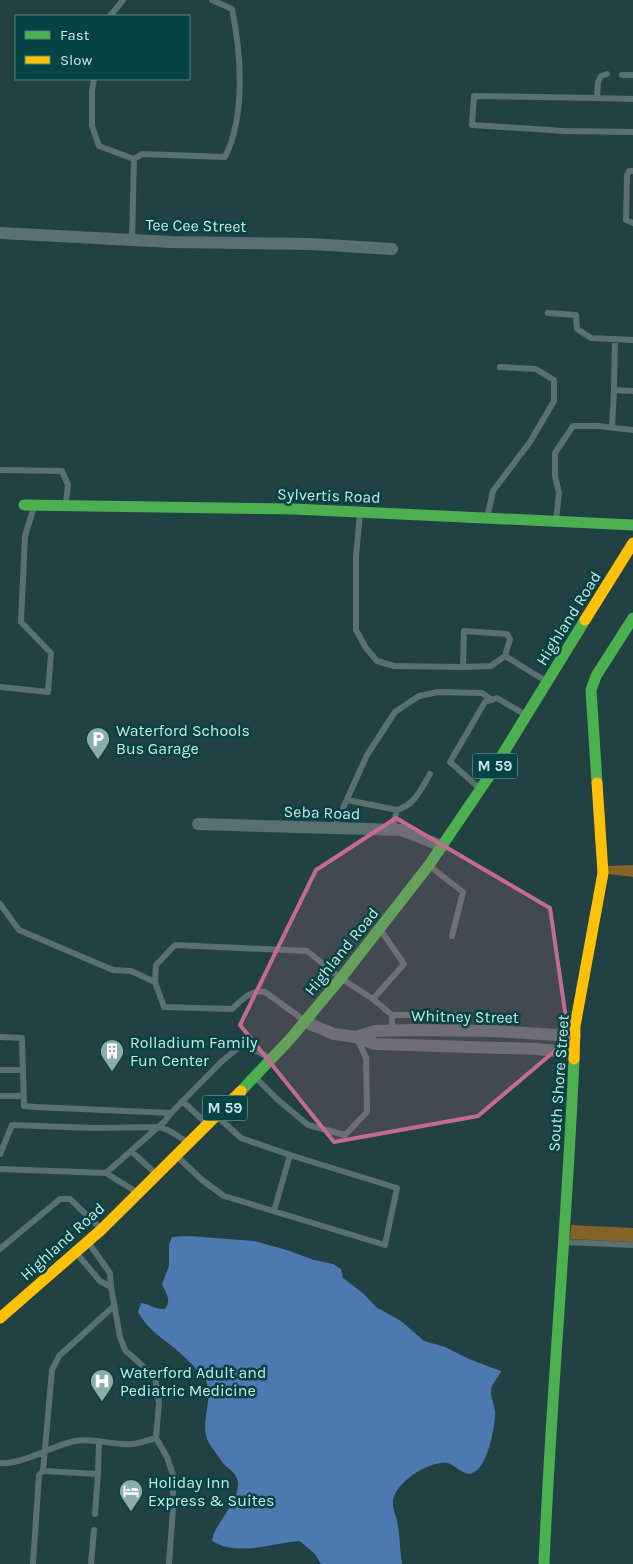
<svg xmlns="http://www.w3.org/2000/svg" width="633" height="1564" font-family="Karla,sans-serif">
<rect width="100%" height="100%" fill="#224142"/>
<path fill="#836327" d="M633,865V877L608,874V866Z
M571,1225L633,1228V1242L570,1239Z"/>
<path fill="#4c79af" d="M189,1236L254,1241L287,1250L314,1260L333,1264L341,1269L343,1278L364,1294L376,1307L401,1321L424,1341L445,1347L469,1359L501,1371C499,1378 491,1383 491,1391C491,1398 494,1404 495,1411C496,1423 489,1454 482,1464C479,1469 475,1472 470,1474C460,1473 456,1465 447,1463C428,1461 397,1482 393,1500C392,1509 397,1517 398,1526C400,1539 400,1551 402,1564H321L315,1554L300,1541C271,1543 239,1557 212,1541C213,1526 237,1504 238,1486C239,1474 229,1470 222,1462C218,1456 213,1449 209,1443C198,1425 215,1398 205,1379C204,1376 200,1373 198,1371C190,1362 182,1354 173,1347C159,1336 147,1328 138,1312L141,1303C150,1304 156,1310 165,1309C172,1300 166,1294 162,1284L169,1266V1245L172,1237Z"/>
<g fill="none" stroke-linecap="round" stroke-linejoin="round">
<path stroke="#5a6f6f" stroke-width="6" d="M110,16L123,0
M607,74L601,76L598,82L597,98L474,96L472,125L564,131L633,132
M622,75H633
M94,79L92,91V126L99,146L134,159
M597,98L633,99
M134,159L142,154L225,157C246,115 241,53 232,9L212,0
M633,171H629L627,175L626,220L633,223
M132,240L134,159
M548,313L576,315L577,329L591,338L633,340
M614,390L615,339
M612,427L614,390L633,391
M0,470L62,471L68,485L66,503
M360,513L356,557V630L366,648L377,661L394,666L463,667L491,666L505,656L544,680
M487,518L493,491L530,442L554,401V380L536,369L500,367
M556,521L559,493L555,476V453L573,426H598L633,430
M463,667L464,631L507,634L510,639L505,656
M0,687L48,692L51,653L21,622L25,536L34,507
M478,787L450,762L485,702L497,698L524,714
M347,800L397,810C415,805 421,789 430,774
M334,828L367,755L395,712L419,696L438,692L482,693L492,700
M392,830L397,810
M432,868L463,892L452,936
M0,904L19,930L113,970L131,971L155,982L156,965L175,945L307,951L337,975
M382,932L404,964L373,999L392,1015V1031
M345,981L373,999
M155,982L164,1007L232,1009C242,1000 251,989 265,992L301,1018
M392,1015H460V1031
M0,1037L22,1038L24,1106L36,1107L171,1113L221,1062L243,1044L268,1057
M0,1070H23
M258,1080L277,1099L308,1125L345,1135L367,1112L366,1058L357,1038
M0,1096H23
M182,1101L205,1122
M131,1151L154,1172
M0,1154L12,1125L94,1128L158,1127L168,1130L186,1141
M179,1158L202,1180L224,1196L385,1245L397,1188L290,1155L241,1138L220,1119
M0,1169L106,1173
M135,1191L106,1173L165,1121L171,1113
M274,1211L290,1155
M564,1242L633,1245
M0,1249L60,1199H70L98,1226
M78,1255L100,1281L111,1287L110,1273L90,1245
M156,1438L167,1457L173,1475V1508L169,1564
M0,1463C23,1465 53,1445 75,1441C94,1437 114,1446 133,1444C141,1443 148,1440 156,1438L159,1403L155,1377L125,1350L120,1337L111,1287
M43,1471L98,1474L95,1514
M98,1474L99,1441
M33,1564L39,1475L43,1471L52,1370L59,1356L114,1306
M91,1564L94,1530"/>
<path stroke="#5a6f6f" stroke-width="12" d="M0,233L171,242L311,244L392,249
M198,824L401,830L442,846
M305,1022L334,1034L356,1037L375,1044L537,1049L574,1053
M356,1037L375,1031L412,1030L492,1031L575,1036"/>
<path stroke="#4caf50" stroke-width="11" d="M24,505L294,509L633,525
M597,783L591,690L596,676L633,618
M241,1091L291,1038L341,978L429,865L488,778L585,620
M544,1564C551,1395 567,1227 574,1059"/>
<path stroke="#ffc107" stroke-width="11" d="M585,620L633,543
M574,1059L575,1026L603,873L597,783
M0,1318L101,1230L241,1091"/>
</g>
<path fill="#c56a92" fill-opacity="0.2" stroke="#c56a92" stroke-width="4" stroke-linejoin="round" d="M396,818L550,908L569,1039L478,1116L334,1142L240,1025L316,870Z"/>
<defs>
<g id="parking-pin" transform="scale(1.25)"><path d="M0 17L-7.5 6A9.5 9.5 0 1 1 7.5 6Z" fill="#8facac" stroke="#054344"/><path d="M-3.5-5.5H1a3.5 3.5 0 0 1 0 7H-1V5.5H-3.5ZM-1-3.4V-.6H.8a1.4 1.4 0 0 0 0-2.8Z" fill="#fff"/></g>
<g id="building-pin" transform="scale(1.25)"><path d="M0 17L-7.5 6A9.5 9.5 0 1 1 7.5 6Z" fill="#8facac" stroke="#054344"/><path d="M-4-6H4V6H1V3H-1V6H-4ZM-2.5-4.3h1.7v1.8h-1.7ZM.8-4.3h1.7v1.8H.8ZM-2.5-1h1.7V.8h-1.7ZM.8-1h1.7V.8H.8Z" fill="#fff"/></g>
<g id="hospital-pin" transform="scale(1.25)"><path d="M0 17L-7.5 6A9.5 9.5 0 1 1 7.5 6Z" fill="#8facac" stroke="#054344"/><path d="M-5-5h3v3.5h4V-5h3V5h-3V1.5h-4V5h-3Z" fill="#fff"/></g>
<g id="hotel-pin" transform="scale(1.25)"><path d="M0 17L-7.5 6A9.5 9.5 0 1 1 7.5 6Z" fill="#8facac" stroke="#054344"/><path d="M-6-4.5h1.5V1H6V5H4.5V3h-9V5H-6ZM-4 0a1.8 1.8 0 1 1 3.6 0ZM.5 0V-2.5h3Q6-2.5 6 0Z" fill="#fff"/></g>
</defs>
<g fill-rule="evenodd">
<use href="#parking-pin" x="98" y="739"/>
<use href="#building-pin" x="112" y="1051"/>
<use href="#hospital-pin" x="102" y="1381"/>
<use href="#hotel-pin" x="131" y="1491"/>
</g>
<g text-anchor="middle" stroke-width="5" stroke-linejoin="round" paint-order="stroke">
<g fill="#054344" stroke="#8fb5b5" stroke-width="1">
<rect x="472.5" y="753.5" width="45" height="25" rx="4"/>
<rect x="202.5" y="1095.5" width="45" height="25" rx="4"/>
</g>
<g font-size="15" font-weight="bold" fill="#cae6e5">
<text x="495" y="771">M 59</text>
<text x="225" y="1113">M 59</text>
</g>
<g font-size="16" fill="#cae6e5" stroke="#054344">
<text transform="translate(196 225) rotate(1)" y="6">Tee Cee Street</text>
<text transform="translate(329 495) rotate(2)" y="6">Sylvertis Road</text>
<text transform="translate(568 618) rotate(-58)" y="6">Highland Road</text>
<text transform="translate(322 812) rotate(2)" y="6">Seba Road</text>
<text transform="translate(341 951) rotate(-51)" y="6">Highland Road</text>
<text transform="translate(465 1016) rotate(1)" y="6">Whitney Street</text>
<text transform="translate(558 1083) rotate(-86)" y="6">South Shore Street</text>
<text transform="translate(62 1241) rotate(-42)" y="6">Highland Road</text>
</g>
<g font-size="16" fill="#cae6e5" stroke="#054344" text-anchor="start">
<text x="116" y="736">Waterford Schools<tspan x="116" dy="18">Bus Garage</tspan></text>
<text x="130" y="1048">Rolladium Family<tspan x="130" dy="18">Fun Center</tspan></text>
<text x="120" y="1378">Waterford Adult and<tspan x="120" dy="18">Pediatric Medicine</tspan></text>
<text x="148" y="1488">Holiday Inn<tspan x="148" dy="18">Express &amp; Suites</tspan></text>
</g>
</g>
<rect x="15" y="15" width="175" height="65" fill="#054344" stroke="#548484"/>
<rect x="25" y="31" width="25" height="8" fill="#4caf50" stroke="#548484"/>
<text x="60" y="40" font-size="15" fill="#cae6e5">Fast</text>
<rect x="25" y="56" width="25" height="8" fill="#ffc107" stroke="#548484"/>
<text x="60" y="65" font-size="15" fill="#cae6e5">Slow</text>
</svg>
